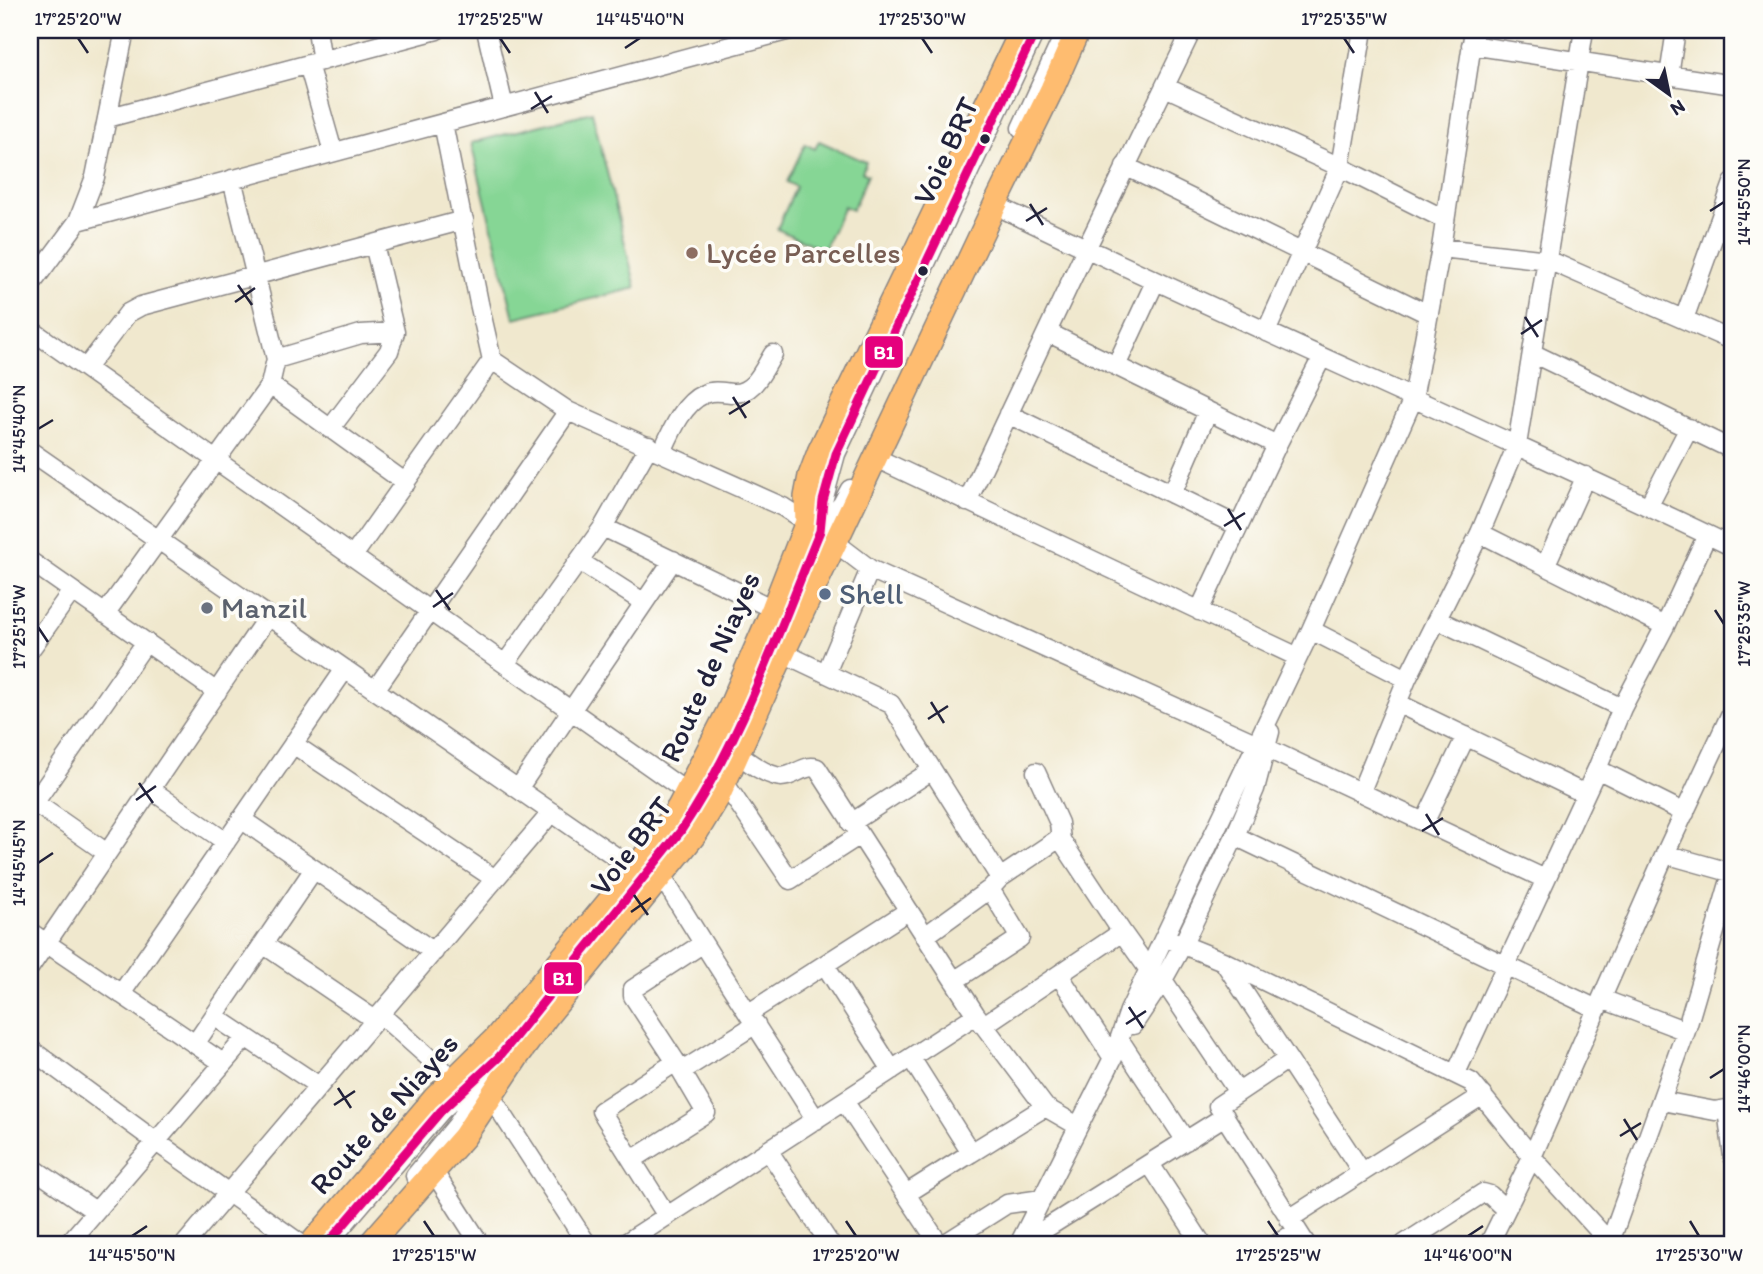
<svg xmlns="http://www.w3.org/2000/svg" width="1763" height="1274" font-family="Itim,sans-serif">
<rect width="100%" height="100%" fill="#fdfcf7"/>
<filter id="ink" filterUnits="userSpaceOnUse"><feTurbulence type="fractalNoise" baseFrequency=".0143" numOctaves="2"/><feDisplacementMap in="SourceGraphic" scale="14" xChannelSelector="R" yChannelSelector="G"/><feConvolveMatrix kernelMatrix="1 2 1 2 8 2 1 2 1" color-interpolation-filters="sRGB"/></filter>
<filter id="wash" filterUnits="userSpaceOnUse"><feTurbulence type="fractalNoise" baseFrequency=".00686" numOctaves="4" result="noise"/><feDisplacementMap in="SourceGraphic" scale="28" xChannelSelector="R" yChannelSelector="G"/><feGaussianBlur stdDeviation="1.57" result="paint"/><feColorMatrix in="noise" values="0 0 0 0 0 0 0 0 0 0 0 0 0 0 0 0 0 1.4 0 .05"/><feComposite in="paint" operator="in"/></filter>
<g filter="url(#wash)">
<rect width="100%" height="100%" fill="#f0e8ce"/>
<path fill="#86d695" stroke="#547c68" stroke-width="2" d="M592,112L636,288L514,318L471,143Z
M819,141L866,162L862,172L868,175L852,210L844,206L824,250L777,229L796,187L787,182L805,144L815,149Z"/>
</g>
<g filter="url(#ink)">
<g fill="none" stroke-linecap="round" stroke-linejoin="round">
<g stroke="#898584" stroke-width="21">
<path id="minor" d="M317,30L322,61
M486,30L504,107
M1471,45L1733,85
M308,64L333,152
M1669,76L1676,30
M1165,87L1340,167L1444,219
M107,118L437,30
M443,123L479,303L492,360L568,411L783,507L820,531L870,569L1255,743
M1021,128L1062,39
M1125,166L1428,314
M995,205C1239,323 1489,429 1733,547
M78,221L790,30
M1441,248L1548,260L1733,341
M30,286L78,221L95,177L125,30
M1684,319L1733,183
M30,329L688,793
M1047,332L1277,445
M1266,332L1340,167L1363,30
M1532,353L1733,450
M276,359L361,334L395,332
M1116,366L1155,282
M86,368L128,313L141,306L464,220
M270,385L406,483
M1008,414L1238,526
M330,429L389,351L395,332L374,244
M30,451L635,870
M662,452C671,432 683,403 704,394C713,390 722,392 731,393C754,395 763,370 773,354
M876,458L1298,657
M1172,494L1208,411
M967,502L1086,249L1192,30
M1649,505L1689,428
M603,527L773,609
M820,531L823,501L836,454L1036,30
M1480,533L1665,626
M353,556L492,360
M30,561L217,692
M579,561L643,602
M1546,564L1586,476
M1199,611L1277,445L1322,357
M105,614L270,385L276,359L232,179
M1438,620L1622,708
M1311,630L1407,679
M30,650L72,591
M783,653L891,704L1000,878
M505,664L603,527L649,446
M826,673L870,569
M375,690L568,411
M1397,703L1585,794
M293,744L495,879
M1266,748L1545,879
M737,754C748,761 762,773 776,776C791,781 803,763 817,768L976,1015L1045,1107
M1597,769L1685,813
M1036,772L1059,823L1061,840
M724,782L790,880L860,835
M150,789L226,842
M518,789L673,560
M1361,791L1407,679L1480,533L1517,445L1584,30
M35,803L107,853
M30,809L146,642
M241,819L434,952
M1425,821L1466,736
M851,823L931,771
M1235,836L1597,1009
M1665,854L1733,873
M662,876C711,959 765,1038 816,1120
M30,932L223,1063
M925,936L990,889
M1166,938L1223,961L1471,1082L1532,1157L1611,1244
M263,944L375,1020
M1224,962L1362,1172
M825,965L892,1070
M30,967L268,616
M1059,975L1113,1058
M1163,980L1238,1092
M954,981L1020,938L990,889L1000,878L1058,839L1061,840L1122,932
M121,994L345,669
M1602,999L1686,1031
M749,1013L908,911
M380,1014L454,1080
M214,1016L319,1086
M984,1025L1122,932L1149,970
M1133,1025L1163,980L1183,944L1235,836L1255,789L1270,732
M1121,1042L1186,1141
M195,1044L314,869
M30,1049L155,1141L301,1244
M911,1058L971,1153L1045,1107L1078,1126
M1288,1059L1218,1106L1306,1244
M676,1062L633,996V989L702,944
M682,1071L756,1024
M1456,1073L1597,769L1622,708L1665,626L1707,535
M490,1095L587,1244
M844,1101L939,1244
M1662,1101L1715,1111L1733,1108
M1727,1109L1733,1157
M768,1150L830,1244
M632,1160L706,1113L676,1062L601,1111L667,1216
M1150,1164L1202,1244
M30,1166L95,1211
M434,1172L480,1244
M415,1176L457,1125L499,1057L637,887L705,795L735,734L820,531L842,504L850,489
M906,1194L971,1153
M1289,1219L1483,1095
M1610,1242L1686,1031L1732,873
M68,1244L246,1037
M185,1244L552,812
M327,1244L441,1111L484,1071
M624,1244L976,1015
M944,1244L1007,1204L1042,1199
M1019,1244L1113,1058L1129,1011L1311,630L1413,399L1441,248L1474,30
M1021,1244L1225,1116
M1277,1244L1297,1231
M1404,1244L1483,1193L1490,1195L1505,1209
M1489,1244L1532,1157L1665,854L1733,709"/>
</g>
<g stroke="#898584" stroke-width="26">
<path id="major" d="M311,1244L435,1098L494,1040L635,870L679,807L728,712L773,609L807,522L806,497L810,476L819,452L1022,30
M370,1244L464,1137L517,1057L547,1016L696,833L718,797L783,653L995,205L1052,89L1078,30"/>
</g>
<use href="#minor" stroke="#fff" stroke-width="18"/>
<use href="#major" stroke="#febc70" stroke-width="23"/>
<g stroke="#fdfcf7" stroke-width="14">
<path id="bus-1" d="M327,1244L441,1111L499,1057L680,832C741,741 778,632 820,531L823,501L836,454L1036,30"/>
</g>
<use href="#bus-1" stroke="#e5007d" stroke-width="9"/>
</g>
</g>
<path fill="none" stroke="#22223b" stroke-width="2.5" d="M78,38L88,53M500,38L510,53M922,38L932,53M1344,38L1354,53M625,48L640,38M535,92L548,113M531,109L552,96M1030,204L1043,225M1710,211L1724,202M1026,221L1047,208M238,285L252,305M235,302L255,288M1525,317L1538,337M1521,334L1542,320M733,397L746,418M729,414L750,401M38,429L53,420M1228,509L1241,530M1224,526L1245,513M436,590L450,610M433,607L453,593M1715,610L1724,624M38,627L48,642M931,702L944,723M928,719L948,706M139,783L153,803M136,800L156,786M1426,814L1439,835M1422,831L1443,818M38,863L53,853M634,895L648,915M631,912L651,898M1129,1007L1143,1028M1126,1024L1146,1011M1710,1078L1724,1069M338,1088L351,1108M334,1105L355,1091M1624,1119L1637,1140M1620,1136L1641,1123M424,1221L434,1236M846,1221L856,1236M1268,1221L1278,1236M1690,1221L1699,1236M132,1236L147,1226M1468,1236L1483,1226"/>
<g fill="#22223b" stroke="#fdfcf7" stroke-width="2.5">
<circle cx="985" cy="139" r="6"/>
<circle cx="923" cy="271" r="6"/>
</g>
<circle fill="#8d6e63" stroke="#fdfcf7" stroke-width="2.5" cx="692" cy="253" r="7"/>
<circle fill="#5c6f8a" stroke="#fdfcf7" stroke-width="2.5" cx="825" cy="594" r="7"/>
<circle fill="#6b7280" stroke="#fdfcf7" stroke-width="2.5" cx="207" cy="608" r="7"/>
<g text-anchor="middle" stroke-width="7" stroke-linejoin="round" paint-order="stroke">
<g font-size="30" fill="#22223b" stroke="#fdfcf7">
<text transform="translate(946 151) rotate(-65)" y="10">Voie BRT</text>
<text transform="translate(710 667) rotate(-66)" y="10">Route de Niayes</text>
<text transform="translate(631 846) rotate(-53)" y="10">Voie BRT</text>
<text transform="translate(384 1114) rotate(-48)" y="10">Route de Niayes</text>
</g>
<g font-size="30" fill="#785e54" stroke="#fdfcf7" text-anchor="start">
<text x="706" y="263">Lycée Parcelles</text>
</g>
<g font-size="30" fill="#4e5e75" stroke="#fdfcf7" text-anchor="start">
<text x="839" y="604">Shell</text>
</g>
<g font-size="30" fill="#5b616d" stroke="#fdfcf7" text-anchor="start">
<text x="221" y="618">Manzil</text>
</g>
</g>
<g stroke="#fdfcf7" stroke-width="2.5">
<rect x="864" y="335" width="40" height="34" rx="7" fill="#e5007d"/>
<rect x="543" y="961" width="40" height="34" rx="7" fill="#e5007d"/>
</g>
<g font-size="19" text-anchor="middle" font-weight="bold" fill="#fff">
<text x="884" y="359">B1</text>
<text x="563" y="985">B1</text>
</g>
<rect width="1763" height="1274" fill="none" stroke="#fdfcf7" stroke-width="77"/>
<g transform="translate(1669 94) rotate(147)" stroke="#fdfcf7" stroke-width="5" paint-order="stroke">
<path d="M0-5L12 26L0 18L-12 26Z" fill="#22223b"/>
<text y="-10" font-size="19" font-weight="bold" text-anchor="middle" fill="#22223b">N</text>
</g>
<rect x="38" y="38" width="1686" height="1198" fill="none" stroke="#22223b" stroke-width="2.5"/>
<g font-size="18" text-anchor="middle" fill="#22223b">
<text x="78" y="25">17°25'20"W</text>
<text x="500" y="25">17°25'25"W</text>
<text x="640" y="25">14°45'40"N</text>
<text x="922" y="25">17°25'30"W</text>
<text x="1344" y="25">17°25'35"W</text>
<text transform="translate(1744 202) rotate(-90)" y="6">14°45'50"N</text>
<text transform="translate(19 429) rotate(-90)" y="6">14°45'40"N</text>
<text transform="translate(1744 624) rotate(-90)" y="6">17°25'35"W</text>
<text transform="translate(19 627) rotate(-90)" y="6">17°25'15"W</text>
<text transform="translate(19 863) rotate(-90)" y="6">14°45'45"N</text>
<text transform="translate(1744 1069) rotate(-90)" y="6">14°46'00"N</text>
<text x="132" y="1261">14°45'50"N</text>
<text x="434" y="1261">17°25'15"W</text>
<text x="856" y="1261">17°25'20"W</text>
<text x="1278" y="1261">17°25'25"W</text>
<text x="1468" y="1261">14°46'00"N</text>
<text x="1699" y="1261">17°25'30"W</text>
</g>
</svg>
